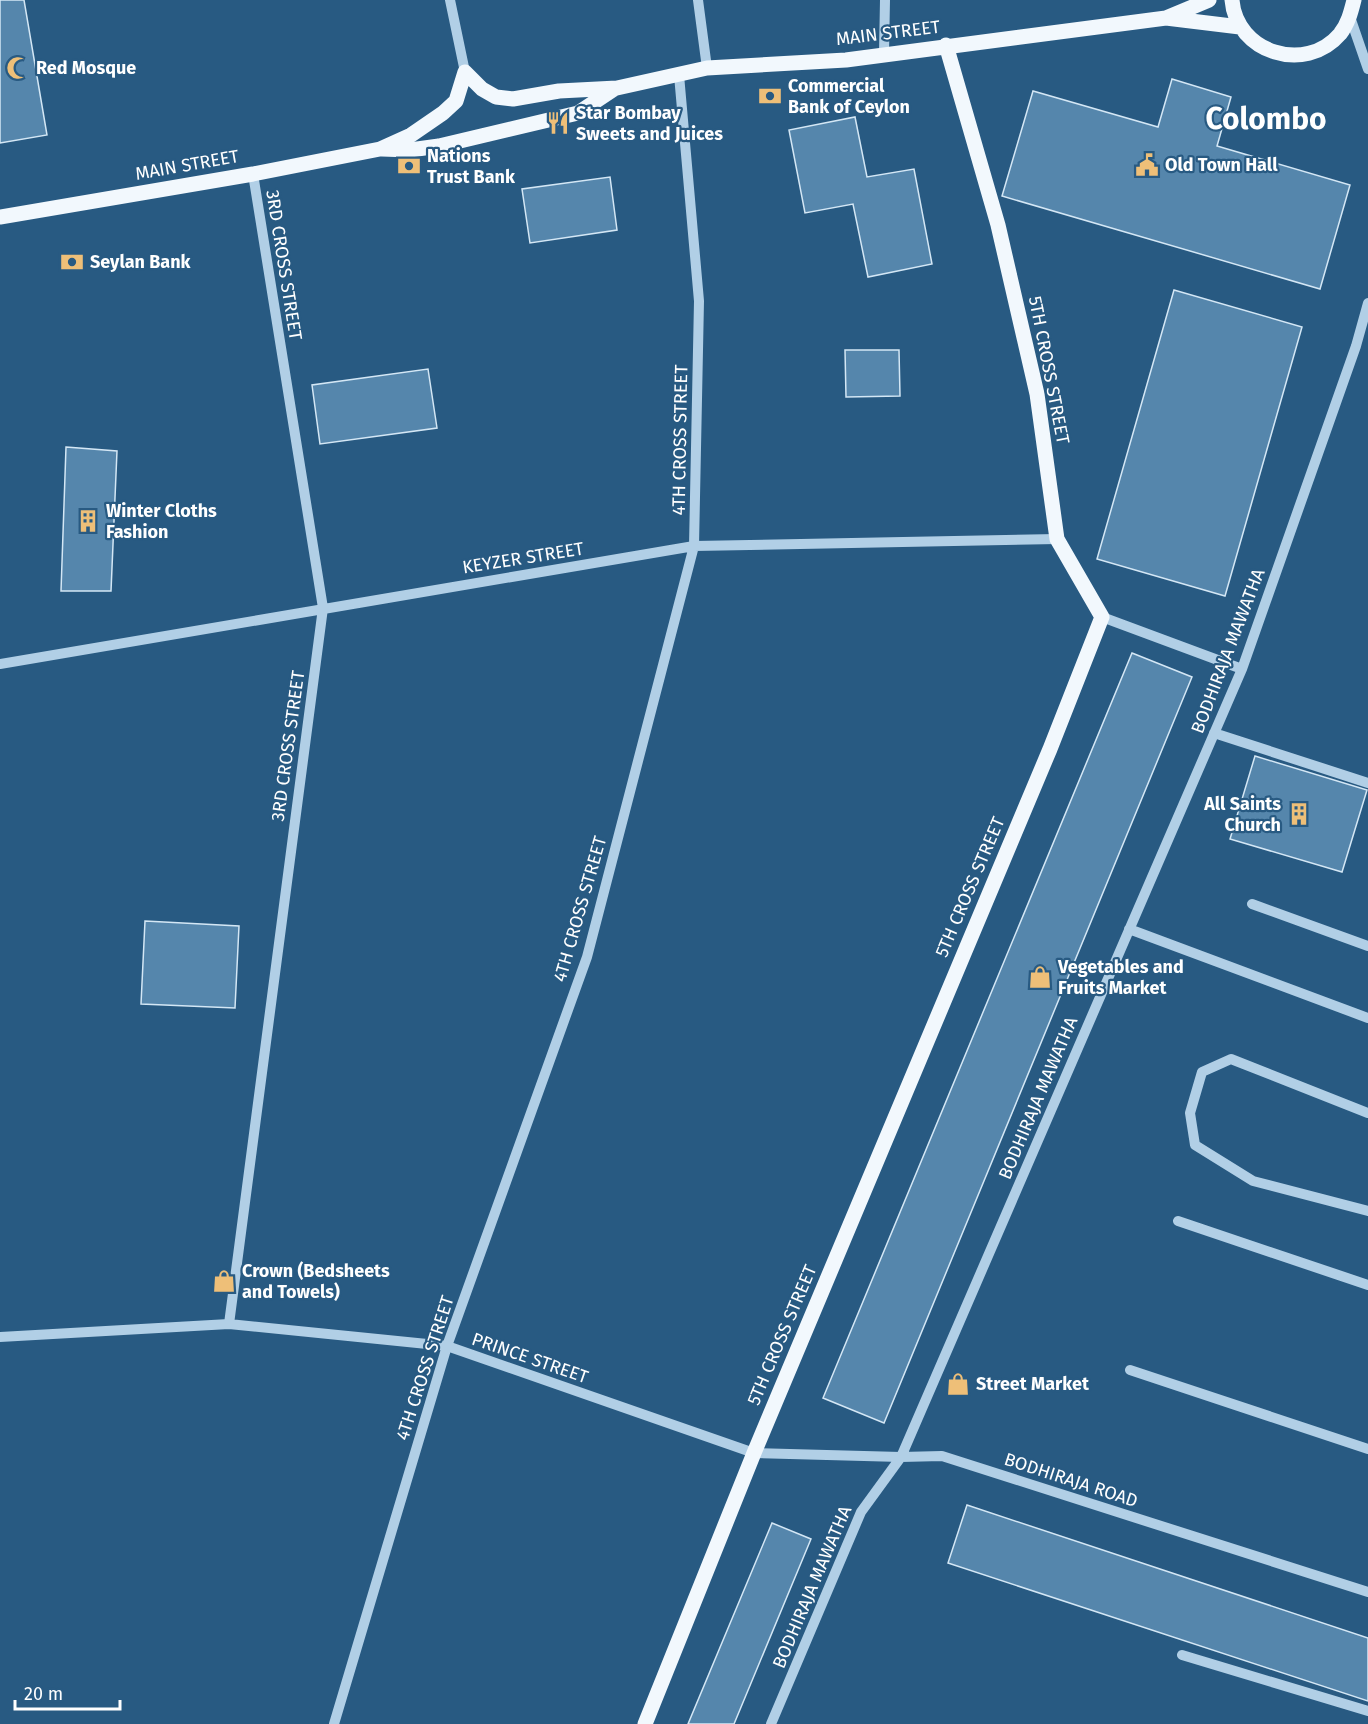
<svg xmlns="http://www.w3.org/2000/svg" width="1368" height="1724" font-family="'Fira Sans',sans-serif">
<rect width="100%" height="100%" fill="#285a82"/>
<path fill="#5586ac" stroke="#d4e7f5" stroke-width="1.5" d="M0,0H24L47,135L0,143Z
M1172,79L1231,97L1217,146L1350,185L1320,289L1002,196L1033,91L1158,127Z
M855,117L867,177L914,169L932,264L868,277L853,204L805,213L789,130Z
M610,177L617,230L530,243L522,189Z
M1174,290L1302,327L1225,596L1097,559Z
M845,350H899L900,396L846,397Z
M428,369L437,428L320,444L312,385Z
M66,447L117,451L111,591H61Z
M1132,653L1192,677L884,1423L823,1398Z
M1255,756L1367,790L1342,872L1230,839Z
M145,921L239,926L235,1008L141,1004Z
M967,1505L1368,1638V1701L948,1563Z
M772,1523L811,1539L734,1724H688Z"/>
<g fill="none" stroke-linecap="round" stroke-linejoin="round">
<path stroke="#b1cfe6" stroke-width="10" d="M450,0L465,72
M698,0L707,68
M1350,17L1368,69
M884,53L885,0
M1102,617L1242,669
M0,664L694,546L1057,539
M1214,733L1368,783
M1252,904L1368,946
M1129,929L1368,1018
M1368,1113L1231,1059L1202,1072L1190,1113L1195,1145L1253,1181L1368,1211
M1178,1221L1368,1285
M229,1324L323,608L253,174
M0,1337L229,1324L447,1346L754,1453L901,1457L942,1456L1368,1592
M1130,1370L1368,1449
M1182,1655L1368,1711
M334,1724L447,1346L587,957L694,546L699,301L679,75
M771,1724L861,1512L901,1457L1242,669L1356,346L1368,303"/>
<path stroke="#f2f8fd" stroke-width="15" d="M1209,0L1166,18L1240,27
M1232,0C1236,52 1305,75 1340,34C1348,24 1351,12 1354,0
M382,149L410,150L439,146L578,113L614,89
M0,217L253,174L380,149L411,135L443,113L456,101L465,72L482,89L496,97L513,99L559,91L617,88L707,68L846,60L1166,18
M645,1724L754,1453L1050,749L1102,617L1057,539L1037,394L998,225L946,45"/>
</g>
<defs>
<g id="mosque-bare" transform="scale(1.8)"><path d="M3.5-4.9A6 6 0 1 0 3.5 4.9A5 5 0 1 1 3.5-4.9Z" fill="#eebf78" stroke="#285a82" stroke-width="2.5" paint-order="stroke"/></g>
<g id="bank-bare" transform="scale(1.8)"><path d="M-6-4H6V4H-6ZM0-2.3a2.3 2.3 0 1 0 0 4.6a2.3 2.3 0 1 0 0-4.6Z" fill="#eebf78" stroke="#285a82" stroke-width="2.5" paint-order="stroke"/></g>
<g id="restaurant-bare" transform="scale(1.8)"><path d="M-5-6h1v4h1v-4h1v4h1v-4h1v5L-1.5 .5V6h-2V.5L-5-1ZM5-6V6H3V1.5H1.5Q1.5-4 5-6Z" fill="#eebf78" stroke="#285a82" stroke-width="2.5" paint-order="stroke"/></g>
<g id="civic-bare" transform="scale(1.8)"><path d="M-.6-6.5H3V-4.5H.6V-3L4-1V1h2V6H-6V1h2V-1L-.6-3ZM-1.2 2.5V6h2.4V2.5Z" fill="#eebf78" stroke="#285a82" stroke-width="2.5" paint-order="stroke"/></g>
<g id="building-bare" transform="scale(1.8)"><path d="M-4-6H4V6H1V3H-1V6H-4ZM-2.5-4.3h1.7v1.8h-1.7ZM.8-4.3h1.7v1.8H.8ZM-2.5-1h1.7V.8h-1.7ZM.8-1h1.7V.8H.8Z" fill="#eebf78" stroke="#285a82" stroke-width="2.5" paint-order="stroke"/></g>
<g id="shop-bare" transform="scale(1.8)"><path d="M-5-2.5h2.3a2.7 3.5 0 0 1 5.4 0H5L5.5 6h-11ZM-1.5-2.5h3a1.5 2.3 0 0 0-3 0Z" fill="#eebf78" stroke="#285a82" stroke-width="2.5" paint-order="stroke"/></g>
</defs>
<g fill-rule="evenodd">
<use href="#mosque-bare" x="18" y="68"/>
<use href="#bank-bare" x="770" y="96"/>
<use href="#restaurant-bare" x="558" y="123"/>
<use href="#civic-bare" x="1147" y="165"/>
<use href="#bank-bare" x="409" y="166"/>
<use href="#bank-bare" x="72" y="262"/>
<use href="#building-bare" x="88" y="521"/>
<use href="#building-bare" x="1299" y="814"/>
<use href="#shop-bare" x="1040" y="977"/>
<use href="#shop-bare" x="224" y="1281"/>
<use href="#shop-bare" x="958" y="1384"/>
</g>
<g text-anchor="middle" stroke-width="4.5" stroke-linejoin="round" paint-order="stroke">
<g font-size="18" fill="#fff" stroke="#285a82">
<text transform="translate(888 33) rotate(-7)" y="6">MAIN STREET</text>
<text transform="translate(187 165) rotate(-10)" y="6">MAIN STREET</text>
<text transform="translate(284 265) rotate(81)" y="6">3RD CROSS STREET</text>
<text transform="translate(1049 370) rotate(79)" y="6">5TH CROSS STREET</text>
<text transform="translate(680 440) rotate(-89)" y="6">4TH CROSS STREET</text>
<text transform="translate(523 558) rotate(-9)" y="6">KEYZER STREET</text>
<text transform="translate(1228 651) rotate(-69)" y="6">BODHIRAJA MAWATHA</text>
<text transform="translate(288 746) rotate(-82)" y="6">3RD CROSS STREET</text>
<text transform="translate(970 887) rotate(-67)" y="6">5TH CROSS STREET</text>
<text transform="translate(580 909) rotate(-74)" y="6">4TH CROSS STREET</text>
<text transform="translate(1038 1098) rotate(-67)" y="6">BODHIRAJA MAWATHA</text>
<text transform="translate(782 1335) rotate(-67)" y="6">5TH CROSS STREET</text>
<text transform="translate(530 1358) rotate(19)" y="6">PRINCE STREET</text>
<text transform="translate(425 1368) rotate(-72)" y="6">4TH CROSS STREET</text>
<text transform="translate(1071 1480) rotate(18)" y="6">BODHIRAJA ROAD</text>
<text transform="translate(812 1587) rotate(-67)" y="6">BODHIRAJA MAWATHA</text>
</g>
<g font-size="18" font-weight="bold" fill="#fff" stroke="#285a82" text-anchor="start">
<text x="36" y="74">Red Mosque</text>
<text x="788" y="92">Commercial<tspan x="788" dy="21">Bank of Ceylon</tspan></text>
<text x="576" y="119">Star Bombay<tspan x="576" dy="21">Sweets and Juices</tspan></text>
<text x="427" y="162">Nations<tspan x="427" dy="21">Trust Bank</tspan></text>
<text x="1165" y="171">Old Town Hall</text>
<text x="90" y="268">Seylan Bank</text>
<text x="106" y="517">Winter Cloths<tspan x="106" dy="21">Fashion</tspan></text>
<text x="1281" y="810" text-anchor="end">All Saints<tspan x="1281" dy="21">Church</tspan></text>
<text x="1058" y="973">Vegetables and<tspan x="1058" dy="21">Fruits Market</tspan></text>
<text x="242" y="1277">Crown (Bedsheets<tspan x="242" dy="21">and Towels)</tspan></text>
<text x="976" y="1390">Street Market</text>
</g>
<g font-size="30" font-weight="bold" fill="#fff" stroke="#285a82">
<text x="1266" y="129">Colombo</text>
</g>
</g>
<path d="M15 1700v9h105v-9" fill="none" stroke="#ffffff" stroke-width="3"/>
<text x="24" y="1700" font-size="18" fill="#ffffff" stroke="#285a82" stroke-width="4.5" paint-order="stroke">20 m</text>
</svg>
